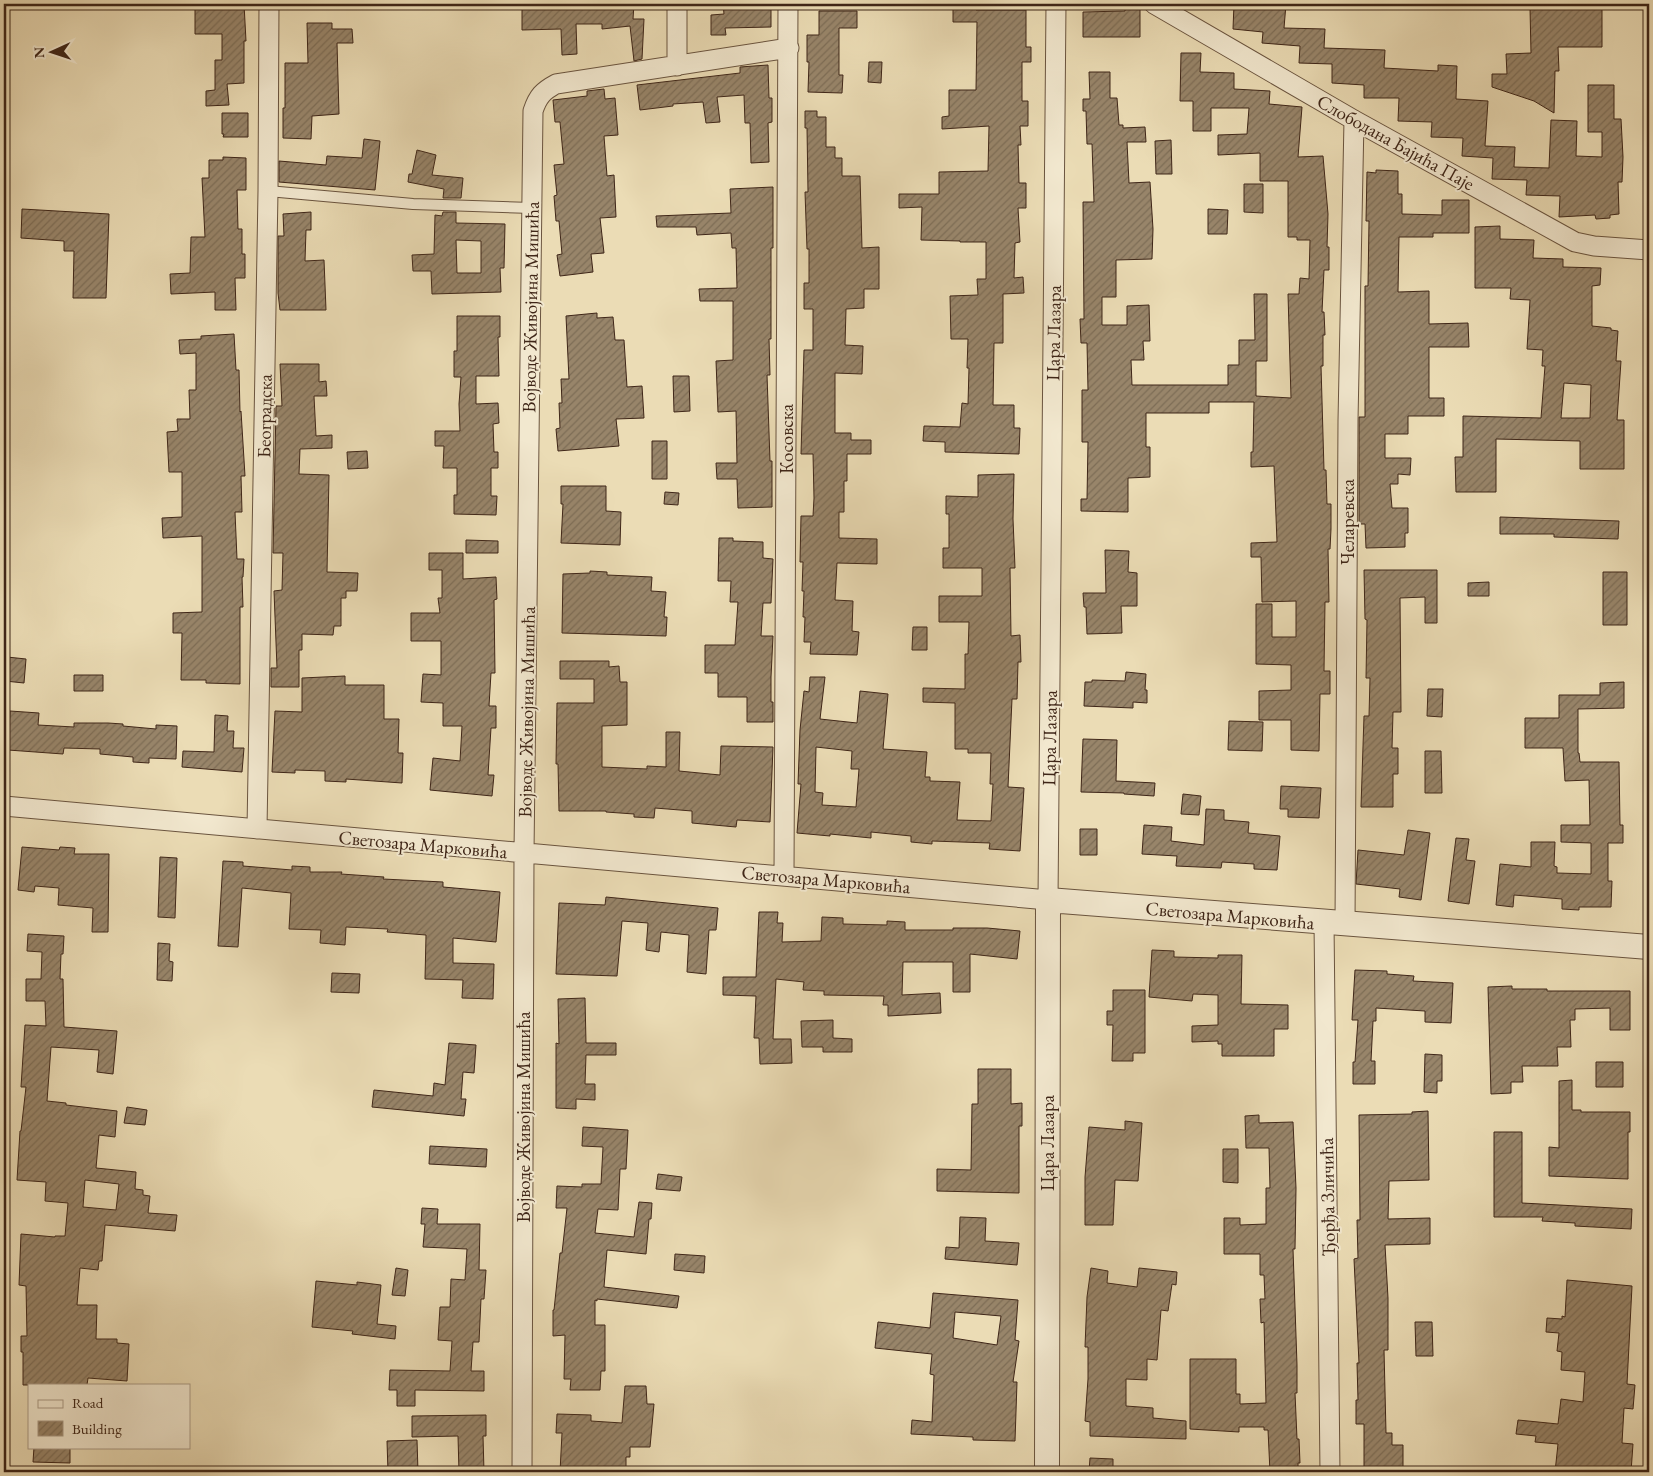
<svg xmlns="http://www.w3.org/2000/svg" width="1653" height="1476" font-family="'EB Garamond',serif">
<defs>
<pattern id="building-hatch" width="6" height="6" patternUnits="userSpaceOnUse" patternTransform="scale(1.25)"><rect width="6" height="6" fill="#98856a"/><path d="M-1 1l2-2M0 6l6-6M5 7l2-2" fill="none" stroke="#7d6d56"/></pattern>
</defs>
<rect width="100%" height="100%" fill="#ebdcb5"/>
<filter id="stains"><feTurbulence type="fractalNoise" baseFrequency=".004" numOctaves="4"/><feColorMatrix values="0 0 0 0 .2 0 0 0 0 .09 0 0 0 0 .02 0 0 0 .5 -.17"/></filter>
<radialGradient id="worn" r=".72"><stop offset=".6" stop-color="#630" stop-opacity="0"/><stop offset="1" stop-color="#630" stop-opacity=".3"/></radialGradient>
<path fill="url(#building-hatch)" stroke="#3f2618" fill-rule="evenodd" d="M210,4H244L246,41H244V83L227,84L229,105L206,106V91L215,90V60H222V34H195V7H210Z
M558,4H634L633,19H644L642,59L634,61L630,26L602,29V24H576L577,54L562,55L561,29L522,30V9L558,8Z
M723,4H771V27L725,28L726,35H711V15L724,14Z
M1234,4H1286L1284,28L1325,29L1324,48L1385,50L1384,68L1438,71V65L1457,66L1456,99L1488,101L1485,146L1515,147L1514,167L1549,168L1551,120L1577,121L1576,156L1602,157V132H1588V85H1614V119H1621L1623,157L1622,182H1618L1619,214L1610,215V218L1596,219L1595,215L1559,217L1560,196L1526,195L1527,180L1492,179L1493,158L1462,156L1463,138L1431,137L1432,122L1398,121L1399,98H1364V85L1332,83V64L1299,63L1300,46L1262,43L1263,32L1233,29Z
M953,6H976V10H1026V47H1031V62H1022V101H1028V126H1020L1021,145H1018L1019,183H1026V208H1018L1020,242L1015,243L1014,278L1023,277L1024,293L1003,294V343H994L993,405H1014V428H1020L1019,454L945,452V442L923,441L924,426L960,427L962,403L968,404L969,368H967L968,339H951L950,296L978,295L977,279H986V242H960V241L921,240L922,207L899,208V194H939V172L988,171L989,126L942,129V117L949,116V90H976L977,22H953Z
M1140,8V37H1083V12L1125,11V9Z
M1530,8H1602V47H1558L1559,71H1555L1554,113L1534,101L1492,87V74H1507L1506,54L1531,53Z
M819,11H857V28H839V75H843L842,93L808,92L809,62H807V35H819Z
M307,23H332V29H352L353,43H337L339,114L312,116L311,139L283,138V108H285V63H308Z
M1181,53H1201L1200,72L1234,73V89L1270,91L1269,104L1302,107L1298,157L1323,156L1328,214L1327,247H1329V270H1324L1322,312H1324L1325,335H1323V366H1321L1324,470H1326L1327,504H1331V529L1330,549H1328L1329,602H1325L1324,671H1330V694H1320L1319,751L1291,750V720H1259V691L1291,690V665L1256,664V604H1272V637H1296V601L1262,602L1261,557H1251V543L1277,542L1274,466L1251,467V452H1253L1254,402H1209V413H1146V447H1150V477L1128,478V512L1081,511V499H1087L1088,442H1082V390H1088L1087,343H1081L1080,319H1084L1083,202H1094L1092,144H1087L1086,111H1083V99H1090L1089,72H1110V98H1117L1119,125H1123V128L1145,127L1146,142H1127L1129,183L1150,182L1153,229L1152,259L1116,260V297H1102V325H1127V306L1149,305L1150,341H1143L1144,360H1131L1132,385H1228V365H1239V340H1255L1254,294H1267V361H1256V396L1291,398L1288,294H1299L1300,278L1309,279L1310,240H1297V237H1288V181H1260V153L1218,155V135L1247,134L1249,108H1211V131H1193V101H1180Z
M869,62H882L881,83L868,82Z
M768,65L769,98H772V122L768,123L769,162L751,163L750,123H745L744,95L717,97L720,122L706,123L703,102L673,104V106L640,110L637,85L740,73V67Z
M604,89L605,99L615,98L618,135L604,136L607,176L614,175L616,217L600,218L604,253L591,254L593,272L560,276L557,255L562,254L559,221H556L554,196L557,195L554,165L564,164L560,122H555L553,100L587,96V91Z
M805,111H817V117H826V147H835V158H842V176H860L862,248L879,247V289H864V308L846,309L845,345L863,346L862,374L835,373V433H851V440H871V454H847V481H844V512H839V538L877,539V564L837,563L835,600L853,601L852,631L859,632L857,655L810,654L811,642H804L805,617H803L804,591H802L803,562H800L801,516H813L814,498L813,454H801L804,350H813V309H804V283H809V249H807L805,192H808L807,128H805Z
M222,113H248V137H223L224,134H222Z
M364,139L380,141L375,190L279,182V161L326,165L327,156L362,158Z
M1171,140L1172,174H1156L1155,141Z
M417,150L436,155L432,175L463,178L461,198H443L444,189L408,182L409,174H412Z
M223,157L246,158V190H237L238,229H242V254H245V278H235L236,310H215V292L171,294L170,274L190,273L191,237H205L202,178H209V160H223Z
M1376,170L1398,171V194H1402V214L1442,215V200H1469V233H1433V237H1399L1398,292L1429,291V324L1468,323L1469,347H1429V398H1444V416H1408V434H1385V458H1411L1410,475L1398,474V484H1390L1392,508H1408V533H1405V547L1366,548L1365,524H1359V417H1365V286H1368L1369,221H1366L1367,172L1376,173Z
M1244,184H1263V213L1244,212Z
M773,187V248H771V339H769L770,375H767L770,461H772V507L738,508L737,479H717L716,463H737L736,411L718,412L716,361L733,360V301H700L699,289L737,288L736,248H732L731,233L697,235L696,227H657L656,216L731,213L730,189Z
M22,209L109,214L106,298H73L74,251H64V241L21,238Z
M1208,209L1228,210L1227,234H1208Z
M311,212V230H306L305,261L324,260L326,310H280L278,293V236H284L283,214Z
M443,212H456V223L505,224L504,268H500L501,292L432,294L431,271H413L412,255L434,254L435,215L442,216ZM456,240L481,241V273H457Z
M1500,226V239L1534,240L1533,258L1563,259V267L1601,268L1600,285L1592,286V326L1611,328V330L1618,331L1616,361H1621L1617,420H1624V469H1580V441L1496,439V492H1456L1455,457H1463V416L1541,418L1545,366H1542L1543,350L1527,349L1530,300L1510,299L1511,288H1475V227ZM1564,383L1591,385L1590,418H1561Z
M597,313V318L613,317L615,340H624L627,387L642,386L644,418L616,419L619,446L558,451L556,429L560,428L559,403H562L561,379H569L566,316Z
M457,316H500V337H498L499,376H476V404L498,403L499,423L493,424L494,452H498V468H491V496H497L496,515L454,514V495H457V468H443L444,446H435V431H460L459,404L461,377H454V351H457Z
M234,334L236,370H239L240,412L241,411L245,476H241L242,512H235L237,559H244L243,577H242L243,607H240V684L206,683V680H181L182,633H173V613L202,612V536L163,538L162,518L182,517V472H169L167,432L178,431L177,419H190L189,390H196V353L180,354L179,340L201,339V336Z
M280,364H319V382L326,381L327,396H314L316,436L332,435V448L300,449L299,474L329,475L327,572L358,573L357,591H346V598H341V626H334L333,635L302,634V650H299V687H271V668H277L274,591L282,590L283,553H273L276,406H282Z
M673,376H689L690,411L674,412Z
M652,441H667V479H652Z
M367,451L368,468L348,469L347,452Z
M1014,474L1013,519L1015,568H1010L1011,636L1020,635L1021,662H1018L1017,699H1012L1008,787L1024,788L1020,851L989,849L990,843L932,841V844L911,842V836L871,832V838L830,834V836L797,833L801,784H798L800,730L804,691L809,692L810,677H825L820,719L857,723L860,691L888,694L883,749L927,752L925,777H930V781L960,782L957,820L991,821L993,784H990L991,753H968V749H955V703L923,702V688L965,689V654H968L969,622H939V596H982V568H943V548H949V514H946V496L978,497V475ZM816,747L852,751L851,769H859L856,807L822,805L823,793L815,792Z
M561,486H606V511L621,512L620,545L561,543L563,504H561Z
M665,492L679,493L678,505L664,504Z
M1500,517L1619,521L1618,539L1554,537V534H1500Z
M719,538H733V541L763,542V558L773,559L771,603H763L761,636H773L771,677V702H773V722H747V697H718V673H705V645H735L738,602H730L731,581H718Z
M466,540L498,541V553H466Z
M1105,550L1129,551L1128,572L1137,573V606H1121L1122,633L1087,634L1086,607H1084L1083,593H1106Z
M429,553H463V579L496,577L497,599L494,600L495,673H491L489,706H496V728H491L488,775H494L492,796L430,790L433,758L460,761L462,726H443V703L421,702L423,674L441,675V641H411V613H440L438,598H442V570H429Z
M1364,570H1437V623H1425V597L1400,598L1401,712H1393L1392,748H1398V774H1393V807H1361L1364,716H1369L1370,678H1366L1367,620L1365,619Z
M590,571L607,572V575L652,577L651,591L666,592L664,617H667L666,636L562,633L563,574L590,573Z
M1603,572H1627V625H1603Z
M1489,582V596H1468V583Z
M913,627H927V650H912Z
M7,657L26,659L24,683L5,681Z
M560,661H609V667L619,666L620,682H627V725L602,726V767L647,769V766L666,767V732H680L679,771L720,775L721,746L773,747L770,822L737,820L736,827L692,823V811L655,808L654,818L634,817V814L606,812V811H559L558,764H556L557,703H594V679H560Z
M1126,672L1146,674L1145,690H1147V703L1133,702V708L1084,706L1085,682H1092V680L1125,681Z
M74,675H103V691H74Z
M345,676V685H384V719H399L398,753H403L402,783L346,779V782L325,781V771L295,770V773L272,772L275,711L302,712V678Z
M1624,682V708L1578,709V753H1579L1580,762H1619L1620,825H1623V843H1608V881H1612L1611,907H1579V910L1562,909V899L1514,895L1513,907L1496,905L1500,864L1531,867V842H1555L1554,866L1557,867V873L1591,874V843L1561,842V825H1590L1589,780L1565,781L1563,748H1525V718H1559V695H1600V683Z
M1428,689H1443L1442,717L1427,716Z
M10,711L39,713L38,725L74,727V723H108L123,724V726L156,729V725L177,726L176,759L149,758V763L133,762V757L100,754V749L64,748L63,754L8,750Z
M215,715L228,716L227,731H234L233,748H244L242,772L182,767L183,751L214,752Z
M1229,721L1263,722L1262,751L1228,750Z
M1083,739L1117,740L1116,781L1155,783L1154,796L1124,794V793L1081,792Z
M1425,751H1441L1442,793H1425Z
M1281,786L1321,788L1319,818L1288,817V809H1280Z
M1183,794L1201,796L1199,815L1181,814Z
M1206,809L1224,810V820L1249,822L1248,833L1280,836L1277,870L1254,869V864L1222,862L1221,868L1176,866L1177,856L1142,854L1144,825L1172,827L1171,841L1204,845Z
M1080,829H1097V855H1080Z
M1408,830L1430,833L1421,900L1399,897L1400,889L1356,884L1358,850L1404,855Z
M1456,838L1469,839L1466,860L1475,861L1469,904L1448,901Z
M22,847L59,850L60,847L75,848L74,854H109L108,932H92L93,908L58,905L59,888L35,886L34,892L18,890Z
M160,857L177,858L175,918L158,917Z
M223,861L243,862V866L292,870V866L310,867V872H342L341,874L384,877L383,879L443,882V887L500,892L496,942L453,938V963L494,964L493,999L462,998L463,980L425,979L426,935L387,932L388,929L346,927L345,945L320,943L321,930L289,929L291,893L242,888L238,947L218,946Z
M606,897L718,908L716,930H709L706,974L687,972L689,935L661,932L659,952L646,950L648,923L622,921L617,976L556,974L559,903L605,905Z
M759,912H778L777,923H783L782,942L821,941L822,917L843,918V924L887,925V921L905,922V930H953V928H987L1020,931L1017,959L970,954V992H953V962H903L902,995L940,993L941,1013L888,1016V1005H883L884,996L824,995V991L803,990L804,982L776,979L773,1039H791L792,1063L760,1064L759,1038H754L756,996L723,995V977H756Z
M28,934L64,936L63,954H61L60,979H63L64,1027L117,1031L113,1074L97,1072L99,1050L51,1047L47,1101L66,1103V1105L117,1111L115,1137L99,1135L96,1168L136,1172L135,1189L143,1190V1195L150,1196L148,1213L177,1215L175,1231L105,1225L102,1261H99L98,1270L80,1268L77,1305H97L96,1339H117V1343L129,1344L127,1381L88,1378L87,1385H23V1352H21V1336H27L26,1286L19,1285L21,1234L55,1237V1236H65L68,1203L45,1201L46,1182L17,1180L20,1131H21L26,1087H21L25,1025L46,1026L45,1001H26V979H41L42,952L27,951ZM85,1180L119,1184L116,1210L83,1207Z
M158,943L170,944L169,961L173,962L172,981L157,980Z
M1152,950L1174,951V957L1218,958V955H1242L1241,1004L1288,1005V1029H1274V1056H1222V1044H1218V1041L1192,1042V1026L1218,1025V995L1193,994L1192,1001L1149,997Z
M1355,970L1387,971V974L1414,976L1413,981L1453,983L1451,1023L1425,1022V1011L1376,1008V1021H1373L1371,1061H1375V1084H1353V1062H1355L1358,1020H1352Z
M332,973L360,974L359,993L331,992Z
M1512,986V989H1547V991H1630V1030H1610V1008L1575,1009V1020H1570L1571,1047H1557L1558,1066H1522L1523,1082H1511V1093L1491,1094L1488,987Z
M1113,990H1145V1053H1133V1061H1112L1113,1025H1107V1011H1113Z
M585,998L586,1043H616V1055H586L585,1084H595V1100L576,1099V1109L556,1108V1043L559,1044L558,999Z
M833,1020V1038L852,1039V1052H823V1047H802L801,1021Z
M449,1043L476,1045L474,1073L463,1072L461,1099H466L464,1116L372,1107L374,1090L433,1096L434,1083L445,1085Z
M1425,1054L1442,1055V1081H1437V1093L1424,1092Z
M1596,1062H1623V1087H1596Z
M978,1069H1011V1104L1022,1103V1126H1019V1193L937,1191V1169L971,1170L972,1104H978Z
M1572,1080V1110H1581V1112H1630V1132H1628V1179L1549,1176V1147L1559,1148V1081Z
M127,1107L147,1110L145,1125L124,1123Z
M1428,1111L1429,1180L1389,1181L1388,1219L1430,1218V1244L1385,1245L1388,1298V1350H1384L1386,1433H1392V1445H1403V1472H1364V1424H1356V1400H1358L1357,1363H1359L1354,1259L1358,1258L1357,1220H1360L1359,1115L1412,1114V1112Z
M1259,1115V1123L1293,1122L1296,1188L1295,1249H1293L1297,1365V1393H1295L1297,1439H1299L1300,1463H1298V1472H1270L1268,1430H1264V1427H1239V1432L1190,1429V1359H1236V1394H1240V1404L1266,1403L1264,1322L1261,1323L1260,1299H1265L1264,1275H1260V1254H1224V1218H1240V1225L1266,1224V1188H1270L1269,1148H1246L1245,1116Z
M1125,1121L1142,1123L1138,1181L1115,1180L1113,1225H1085V1177L1089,1127L1125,1130Z
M583,1127L628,1130L626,1169H620L618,1210L598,1209L595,1233L634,1237L639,1202L652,1203L651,1219H649L646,1254L607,1250L604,1287L679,1296L677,1308L597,1299V1301L595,1300V1325H605V1371H601L600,1390H570L571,1379H564L565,1335L553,1336V1310H554L560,1253H562L567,1208H556L557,1186L582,1187V1184H601L603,1147L582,1146Z
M1494,1132H1522V1203L1632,1209L1631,1229L1575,1226V1223L1542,1221L1543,1217H1494Z
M430,1146L487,1149L486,1167L429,1164Z
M1223,1149H1238V1183L1223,1182Z
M658,1174L682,1177L680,1191L656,1189Z
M422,1208L438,1209L437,1224H480L479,1270H486L484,1299H481L479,1342H473L471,1371H484V1391L415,1390V1406H397V1390H389L390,1370L450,1371L452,1341L438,1340L440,1307H450L451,1279L465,1280L467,1249L423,1247L425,1224H421Z
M960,1217L986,1218L985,1241L1019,1243L1017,1265L945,1259L946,1247L959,1248Z
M675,1254L705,1256L704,1273L674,1270Z
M396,1268L408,1270L405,1296L392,1295Z
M1091,1268L1108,1271L1107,1283L1137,1287L1139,1268L1177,1272L1176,1285L1172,1284L1168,1311L1161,1310L1157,1360L1147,1359V1380L1126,1379V1406L1153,1408V1418L1186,1421V1439L1090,1436V1422L1085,1421L1088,1379V1347H1085L1087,1297Z
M1567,1280L1632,1286L1627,1384L1635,1385L1633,1409L1624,1408L1622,1443L1633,1444L1631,1472H1555L1558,1444L1535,1442L1536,1436L1516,1434L1518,1420L1558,1424L1561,1399L1583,1402L1585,1372L1561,1370L1562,1352L1557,1351L1559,1333L1546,1332L1547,1318L1562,1319V1316L1565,1317Z
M316,1281L357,1285V1282L381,1285L377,1324L396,1326L395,1339L352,1334L353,1331L312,1327Z
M933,1293L1018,1300L1015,1340L1019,1341L1013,1382H1017L1015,1441L973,1440V1437L911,1434L912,1420L932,1422L934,1375L930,1374L932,1354L875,1348L878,1322L930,1328ZM955,1312L1001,1316L997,1345L953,1338Z
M1415,1322H1432L1433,1356H1416Z
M625,1386H646L647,1404H654L650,1447H630V1457H626V1472H560L562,1433H556L557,1414L591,1415V1421L622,1423Z
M486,1415V1436H483L484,1472H459L458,1436L412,1437V1416Z
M417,1440L418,1472H388L387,1441Z
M34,1447H70V1463L33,1462Z
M1090,1458L1113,1459V1472H1089Z"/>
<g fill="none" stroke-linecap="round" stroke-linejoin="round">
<g stroke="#6a543f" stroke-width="12">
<path id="service" d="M268,191L413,204L532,208"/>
</g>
<g stroke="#6a543f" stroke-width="21">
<path id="minor" d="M1154,4L1354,120L1575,242L1594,246L1649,250
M677,66V4
M4,806L1048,900L1056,4
M257,829L268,191L269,4
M784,875L788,4
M1324,922L1330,1472
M1345,924L1348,421L1354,120
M522,1472L524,853L533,111C538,96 543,91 556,84L789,48"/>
</g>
<g stroke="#6a543f" stroke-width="26">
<path id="tertiary" d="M1047,1472L1048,900L1649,947"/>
</g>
<use href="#service" stroke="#f2e8cf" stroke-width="10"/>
<use href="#minor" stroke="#f2e8cf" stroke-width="19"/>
<use href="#tertiary" stroke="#f2e8cf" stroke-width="24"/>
</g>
<g text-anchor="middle" stroke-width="4" stroke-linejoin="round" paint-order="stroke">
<g font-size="19" fill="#3f2618" stroke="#f2e8cf">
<text transform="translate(1396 142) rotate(29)" y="7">Слободана Бајића Паје</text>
<text transform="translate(530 307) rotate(-89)" y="7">Војводе Живојина Мишића</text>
<text transform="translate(1053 333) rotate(-89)" y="7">Цара Лазара</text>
<text transform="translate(264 416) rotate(-89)" y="7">Београдска</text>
<text transform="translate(786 439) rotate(-90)" y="7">Косовска</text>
<text transform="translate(1347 522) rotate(-90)" y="7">Челаревска</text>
<text transform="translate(526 712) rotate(-89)" y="7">Војводе Живојина Мишића</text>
<text transform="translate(1049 738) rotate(-89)" y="7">Цара Лазара</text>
<text transform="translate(423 844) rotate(5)" y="7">Светозара Марковића</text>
<text transform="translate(826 879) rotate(5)" y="7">Светозара Марковића</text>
<text transform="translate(1230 915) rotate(5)" y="7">Светозара Марковића</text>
<text transform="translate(523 1117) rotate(-90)" y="7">Војводе Живојина Мишића</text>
<text transform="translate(1047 1143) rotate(-90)" y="7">Цара Лазара</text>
<text transform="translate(1327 1197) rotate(-91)" y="7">Ђорђа Зличића</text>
</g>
</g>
<rect width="1653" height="1476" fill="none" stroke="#ebdcb5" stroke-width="20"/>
<rect x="5" y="5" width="1643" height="1466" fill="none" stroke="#3f2618" stroke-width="2.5"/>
<rect x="10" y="10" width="1633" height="1456" fill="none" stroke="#3f2618"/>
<rect x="28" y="1384" width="162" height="65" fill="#f2e8cf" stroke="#aa9a86"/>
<rect x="38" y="1400" width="25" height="8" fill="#f2e8cf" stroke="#aa9a86"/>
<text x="72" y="1408" font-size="15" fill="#3f2618">Road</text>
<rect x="38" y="1421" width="25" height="15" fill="url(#building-hatch)" stroke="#aa9a86"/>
<text x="72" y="1434" font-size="15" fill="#3f2618">Building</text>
<g transform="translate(52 52) rotate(267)" stroke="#f2e8cf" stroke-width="4" paint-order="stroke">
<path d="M0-4L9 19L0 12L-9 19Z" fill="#3f2618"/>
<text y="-8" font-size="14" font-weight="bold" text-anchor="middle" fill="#3f2618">N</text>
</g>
<rect width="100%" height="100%" filter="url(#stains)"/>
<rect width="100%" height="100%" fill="url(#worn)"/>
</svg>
